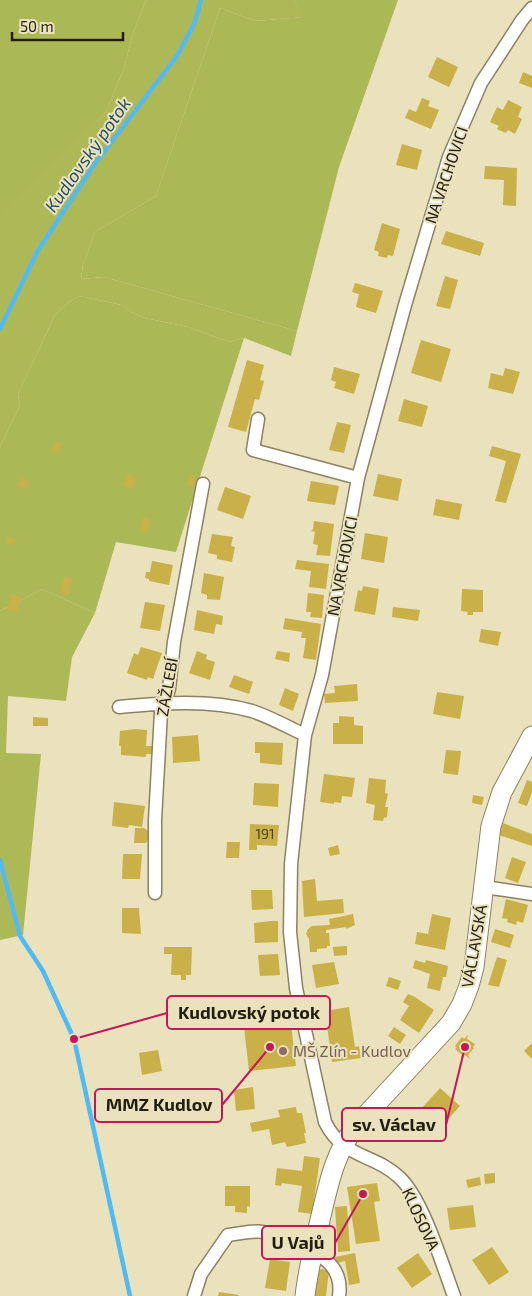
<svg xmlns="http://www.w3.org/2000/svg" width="532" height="1296" font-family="'Exo 2',sans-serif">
<rect width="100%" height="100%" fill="#eae1bd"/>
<path fill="#abb856" d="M0,0H146L133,33L124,68L106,112L0,221Z
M294,0H398L339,167L297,331L104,277L81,279L83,265L95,232L156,196L220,8L255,21L303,17Z
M79,296L122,305L131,312L145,318L188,327L229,342L244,338L176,552L116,542L95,613L42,589L0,611V447L20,405L18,394L55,315L69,302Z"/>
<path fill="#acb956" d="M146,0H294L304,17L255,21L220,8L156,196L95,232L83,265L81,279L104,277L297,331L291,356L244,338L229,342L188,327L145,318L131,312L122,305L79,296L69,302L55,315L18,394L20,405L0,447V221L12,202L106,112L124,68L133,33Z
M42,589L95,613L72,657L66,701L8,696L6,753L41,754L23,935L0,940V611Z"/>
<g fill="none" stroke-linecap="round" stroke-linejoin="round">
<path stroke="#51baf2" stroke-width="4.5" d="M0,329L37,252L94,165L177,56L195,22L201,0
M0,860L20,936L43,971L74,1039L130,1296"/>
</g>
<path fill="#cab049" d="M437,57L458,67L449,87L428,77Z
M523,72L532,76V88L519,83Z
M422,98L430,101L428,106L439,110L431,129L405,118L409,109L416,112Z
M508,100L522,107L518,117L522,119L515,134L508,130L506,133L497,129L499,126L490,122L497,107L503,110Z
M402,144L422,150L417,170L396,165Z
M485,166L517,168L516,206L503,205L504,180L484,179Z
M382,223L400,229L393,256L388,255L387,258L378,256L379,252L374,250Z
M446,231L484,243L480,256L441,244Z
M445,276L458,280L450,309L436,306Z
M355,283L383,291L376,313L356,307L359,294L352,292Z
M421,340L451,349L441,382L411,373Z
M247,360L264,365L260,380L264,381L259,400L255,399L246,432L228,427Z
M334,367L360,374L354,394L334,388L336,382L331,380Z
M505,368L520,372L513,394L488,388L491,373L503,376Z
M404,399L428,406L422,427L398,421Z
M337,422L351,425L344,453L329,450Z
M55,441L62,444L59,453L52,451Z
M492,446L521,454L506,503L495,501L506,461L489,456Z
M128,474L137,477L133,489L124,486Z
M378,474L402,479L398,501L373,496Z
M190,475L196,476L194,487L188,486Z
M21,478L29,481L26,489L18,486Z
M311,481L339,486L335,505L307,501Z
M225,487L251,496L243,519L217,510Z
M436,499L462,504L459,520L433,515Z
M143,517L151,519L148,532L140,530Z
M314,521L334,524L330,556L316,555L318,545L313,544L315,532L311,531L313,529Z
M365,533L388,537L384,563L361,559Z
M212,534L233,537L231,546L235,547L232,562L217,559V555L208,553Z
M8,537L16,539L15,545L6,543Z
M297,560L329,564L326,589L309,587L311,571L295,569Z
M152,561L173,565L169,585L149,581V579L145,578L146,572H150Z
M204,573L224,577L220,600L207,599V595L201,593Z
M64,576L72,579L68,595L60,592Z
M363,586L379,589L375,615L354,611L358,590L362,591Z
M462,589L483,590V612H473V615H467L468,612L461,611Z
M308,593L324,595L322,618L310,617L311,612H306Z
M11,594L21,596L18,612L7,610Z
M145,602L165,605L160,631L140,628Z
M393,607L420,610L418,621L392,617Z
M197,610L223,616L222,625L216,624L214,634L194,630Z
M285,618L321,624L316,660L303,658L306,638H301L302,632L283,629Z
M481,629L501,632L498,646L479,642Z
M141,647L162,653L153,679L148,677L147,680L127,673L134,653L138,655Z
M197,651L207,655L206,659L215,662L210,680L189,673Z
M277,651L290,653L289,662L275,659Z
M234,675L253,682L249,694L229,687Z
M357,684L358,701L325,703L324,694L335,693L334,686Z
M285,688L299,694L293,711L279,705Z
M437,692L464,696L460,719L433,714Z
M339,716L354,717V725L363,726V744H333V723H339Z
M33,717L48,718V726H33Z
M135,729L147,730L146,746H153V754H146V757L121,755V746H119L120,731Z
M198,735L200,761L173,763L172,737Z
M255,742L283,743L282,765L260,763V753H255Z
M446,750L461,751L458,775L443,773Z
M324,774L355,778L352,797L342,796L341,803L334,802V804L320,802Z
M369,778L386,780L385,793L388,794L385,807H388L387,817L384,818L383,821L373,820L375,805L366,803Z
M527,780L532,782V792L527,806L518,803Z
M254,783L279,784L278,807L253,805Z
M473,795L484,797L482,805L472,803Z
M114,802L145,806L142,827L129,825L128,828L112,826Z
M503,823L532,834V846L499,835Z
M250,824L279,825L277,846L257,845V850H249Z
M135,828H144L151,833L146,843H134Z
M227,842H240L239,858H226Z
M338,845L340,854L330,856L328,848Z
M123,854H142L140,879H122Z
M512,857L526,862L518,883L505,878Z
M315,879L317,901L343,899L344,913L304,917L302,881Z
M251,890H272L273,909L252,910Z
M506,899L528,905L523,923L517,921L516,925L507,922L508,919L502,918Z
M122,908H139L141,934L122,933Z
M353,914L355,925L346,929V927L326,930V933H329L330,946H327V948L317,949V952H310L309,939L306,934L308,929L312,926L330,925L329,919Z
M432,914L451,918L445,950L415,944L417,932L428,934Z
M271,921H278V942L255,943L254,923Z
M495,929L514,935L510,948L491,942Z
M347,946V955L334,956L333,947Z
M164,947H192L191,975H186V980H181V975H171L172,954H164Z
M278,954L280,975L260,976L258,955Z
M497,957L507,960L499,987L488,985Z
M415,960L425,963L426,960L448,966L446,977H443L440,991L427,988L430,974L413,968Z
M334,962L339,984L316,988L312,965Z
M389,977L401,981L398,990L386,986Z
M408,994L415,997L434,1010L419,1033L400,1020L409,1006L403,1002Z
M349,1007L355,1047L359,1046L361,1058L332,1062L325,1011Z
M291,1024L296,1066L249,1071L244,1028L261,1027V1028Z
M394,1027L406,1035L400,1044L388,1036Z
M468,1035L467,1039L475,1044L473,1047L474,1048L468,1055L470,1059L465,1055L461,1059L462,1055L455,1049L457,1048L455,1046L462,1037L464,1039Z
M532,1043V1059L524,1051Z
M158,1050L162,1071L142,1075L139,1053Z
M253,1087L255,1109L236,1111L234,1090Z
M440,1088L460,1106L442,1126L422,1108Z
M296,1107L297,1113H302L306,1133H304L306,1143L287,1147L285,1142L272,1145L269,1129L252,1132L250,1123L280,1117L278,1110Z
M304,1156L320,1158L312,1214L298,1212L302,1186L282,1183L281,1186L275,1185L277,1168L302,1171Z
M495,1173V1183L485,1184L484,1174Z
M480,1177L481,1185L468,1188L466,1180Z
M377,1183L380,1201L374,1202L380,1241L356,1244L347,1187Z
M225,1186H250V1207L247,1206V1213L235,1212V1206H225Z
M473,1205L476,1227L450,1230L447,1208Z
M347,1206L350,1251L338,1252L335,1207Z
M492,1247L509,1272L489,1285L472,1260Z
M355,1253L360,1283L349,1285L345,1261L337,1263L335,1257Z
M418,1253L432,1274L412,1288L397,1268Z
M270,1259L290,1262L286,1291L265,1288Z
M319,1269L329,1270L326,1296H315Z
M219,1292L239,1295L238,1296H218Z"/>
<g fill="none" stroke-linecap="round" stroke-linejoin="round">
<g stroke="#8b8261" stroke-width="15">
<path id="street" d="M258,419L253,450L358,478
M119,707C163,703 209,699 252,711C270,717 288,727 305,735
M484,887L532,894
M155,893V820L161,712L169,689L174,642L203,484
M194,1296L201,1274L228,1235C239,1234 253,1230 263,1232C272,1233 281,1238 289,1242C315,1252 344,1262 339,1296
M454,1296C442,1264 423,1200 400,1178C374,1153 343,1159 325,1122L296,988L290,932L291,864L305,735L322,675L358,478L405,305L449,157L481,83L522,20L532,8"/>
</g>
<g stroke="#8b8261" stroke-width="21">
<path id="secondary" d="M305,1296C308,1270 314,1245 320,1220C328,1187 334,1153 356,1126L451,1023L462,1004L469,986L474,967L491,826L502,792L532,736"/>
</g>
<use href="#street" stroke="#fff" stroke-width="12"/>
<use href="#secondary" stroke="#fff" stroke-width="19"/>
</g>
<circle fill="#8d6e63" stroke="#eae1bd" stroke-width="2" cx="283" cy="1051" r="5"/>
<g text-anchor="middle" stroke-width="4" stroke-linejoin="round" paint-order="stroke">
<g font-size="14" fill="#4b421e">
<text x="265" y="839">191</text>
</g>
<g font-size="16" fill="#211e10" stroke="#eae1bd">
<text transform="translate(446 175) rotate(-71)" y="6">NA VRCHOVICI</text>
<text transform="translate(342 566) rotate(-79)" y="6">NA VRCHOVICI</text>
<text transform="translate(167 687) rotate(-80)" y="6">ZÁŽLEBÍ</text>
<text transform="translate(474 946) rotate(-80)" y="6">VÁCLAVSKÁ</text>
<text transform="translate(421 1219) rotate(65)" y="6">KLOSOVA</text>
</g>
<g font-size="16" fill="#785e54" stroke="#eae1bd" text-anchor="start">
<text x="293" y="1057">MŠ Zlín - Kudlov</text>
</g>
<g font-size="18" font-style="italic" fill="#255068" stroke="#eae1bd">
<text transform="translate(88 155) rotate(-55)" y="6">Kudlovský potok</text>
</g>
</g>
<path fill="none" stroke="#c2185b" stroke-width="2" d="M74 1039L167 1013M270 1047L222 1105M465 1047L446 1125M363 1194L335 1243"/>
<g fill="#c2185b" stroke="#eae1bd" stroke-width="2">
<circle cx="74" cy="1039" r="5"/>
<circle cx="270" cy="1047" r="5"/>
<circle cx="465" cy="1047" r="5"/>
<circle cx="363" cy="1194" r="5"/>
</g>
<g fill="#eae1bd" stroke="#c2185b" stroke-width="2">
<rect x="167" y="996" width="163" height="33" rx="5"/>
<rect x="95" y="1089" width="127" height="33" rx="5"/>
<rect x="342" y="1108" width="104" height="33" rx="5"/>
<rect x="262" y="1226" width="73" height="33" rx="5"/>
</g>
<g font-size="18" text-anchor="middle" font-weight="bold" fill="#211e10">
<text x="249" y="1019">Kudlovský potok</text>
<text x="159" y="1111">MMZ Kudlov</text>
<text x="394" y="1131">sv. Václav</text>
<text x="298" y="1249">U Vajů</text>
</g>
<path d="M12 32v8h111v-8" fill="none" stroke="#211e10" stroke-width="2.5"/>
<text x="20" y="32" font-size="15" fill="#211e10" stroke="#eae1bd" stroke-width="4" paint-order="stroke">50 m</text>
</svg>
